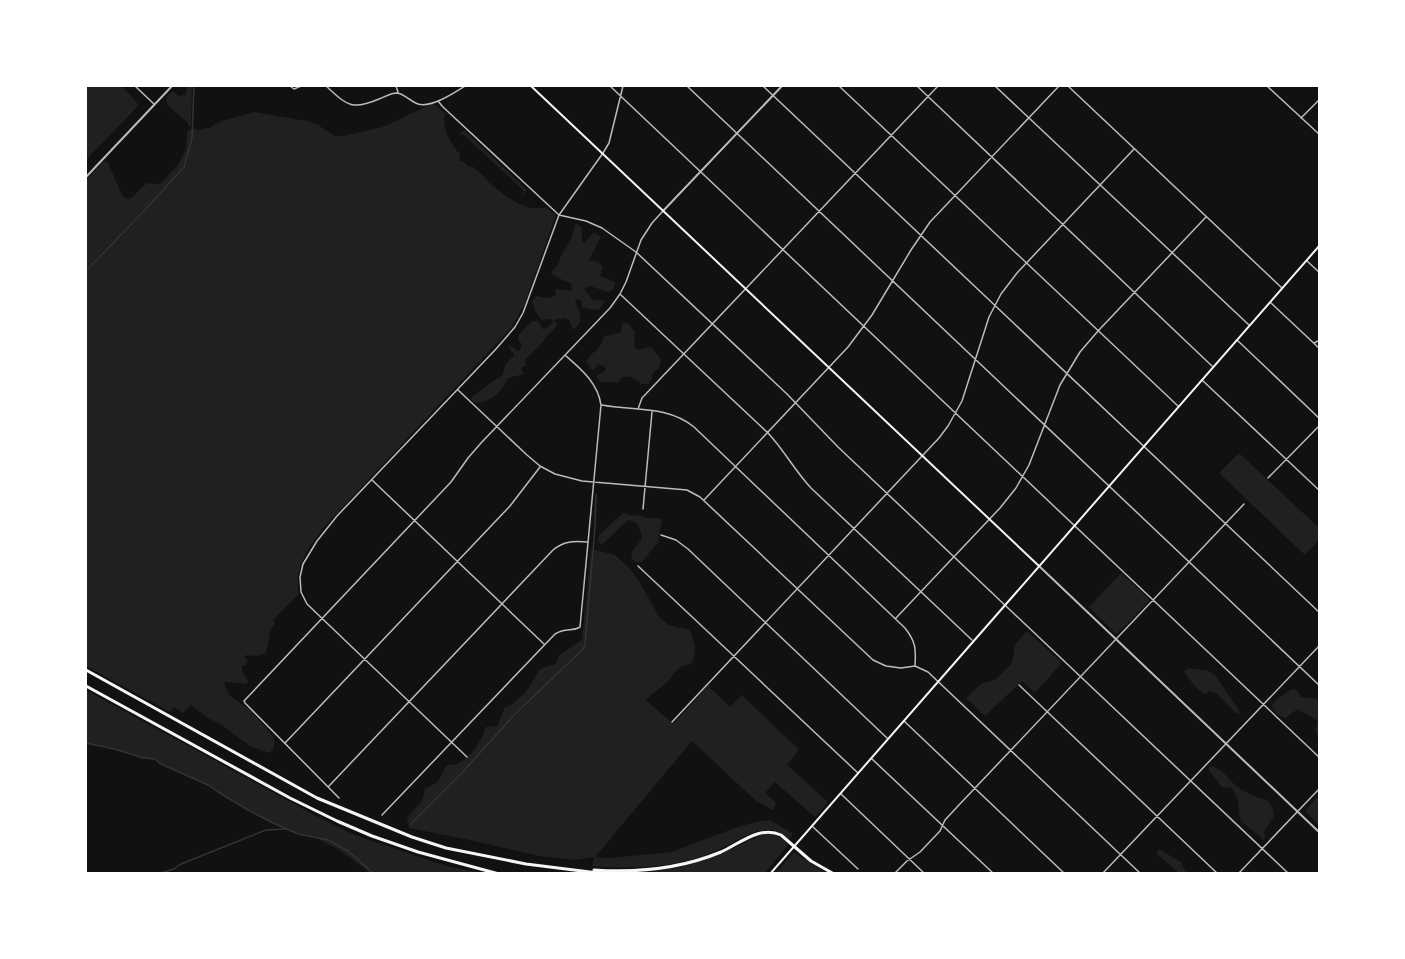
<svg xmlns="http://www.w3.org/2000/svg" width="1405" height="959" font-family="Mulish,sans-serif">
<rect width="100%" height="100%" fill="#111"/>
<path fill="#202020" d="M86,86H122L139,105L86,160Z
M187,86H192L191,126H189L186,120L180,117V116L169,107L166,101L167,96L172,92L175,93L179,96L186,95Z
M433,103L445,113C441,128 451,143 460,155L459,160L464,162L469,167L472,166L487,179V181C501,193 527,214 546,207L555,215V218L524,305L512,327L325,526C309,548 293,566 299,594L273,620L275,623L270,631L268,646L265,654L256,656L247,655L244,657L248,661L246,665H242C242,672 244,676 248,681L247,684L227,682L224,683L229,695L250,710L273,736C276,743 275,749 269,753L250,746L220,724L208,718L191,705L183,713L174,707L170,712L86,666V180L103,162L107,161L122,195L127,199L131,198L147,183L157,184L161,183L178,165L186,149L187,133L189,129H195L198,131L205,128H209L221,121L254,112L307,121L318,125L335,136H343L383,127Z
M464,130L527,190L522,196L521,195L524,191L463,134L458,136Z
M576,223L582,228V240L584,243L594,232L601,237L589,260L598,262L603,267L600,276L615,282L613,290L608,292L590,286L584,289L593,300L605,301L599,310L588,309L582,307L581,300L575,299C578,312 586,320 573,330L569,320L564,318L554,320L557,325L539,346L525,360L526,366H524L521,368L524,374L508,378C501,392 492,402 476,403L472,401V397C482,390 491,381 502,376L506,363L514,356L513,353L508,347L509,345L518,351L520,350L522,344L518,340L519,334L532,321H538L542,329L547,328L553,322L552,319L541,320L536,312L532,302L536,296L548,298L556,295L555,289L571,291L572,284L556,277L551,273L558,264L561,256L570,241Z
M622,323H628L635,332L634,344L637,350L651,347L661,359L659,369L655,370L652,375V378L649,384H642C636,379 629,375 622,377L618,383L614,382H601L597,378V375L605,371L606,367L598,364L595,369L592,370L586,362C591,352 603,348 603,337L621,332Z
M1239,453L1319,528V540L1305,555L1219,473Z
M623,513L633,516L640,515L646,518H659L662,521L659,532V541L642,562H635L631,557L633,550L642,539C640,528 640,522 629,520C618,527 611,538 601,545L598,541L599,535Z
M591,549L615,555L630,569L640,583L660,618L669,625L689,630C696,642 697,652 691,664C677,665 674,676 665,684C659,690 651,693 646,700L673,724L708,686L730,707L742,695L799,750L787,765L828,802L815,817L775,782L765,793L776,803L773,810L771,809L756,801L692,741L595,857L610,858L672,852L735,828L755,822L770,820L793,834L789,839C781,833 774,828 764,830C748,832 725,848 708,854C671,868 631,869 592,866L594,857L575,860L539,856L470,840L409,828L407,818L422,801L425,789C430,786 437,784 440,778C443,773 443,770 447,765C466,767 481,743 486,727L497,726L505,707L511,705L526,692L540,669L548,666L555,665L559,655L582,640Z
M1121,573L1149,599L1148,602L1118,633L1116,634L1089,607Z
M1027,631L1062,663L1035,693L1022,681L985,716L966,698L981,684L995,680L1012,663L1015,645Z
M1188,668L1209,671L1215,675L1240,712L1237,714L1216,693L1209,691L1206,694C1198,692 1188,678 1184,671Z
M1292,689L1297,690L1301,697L1318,699L1320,701L1319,736L1315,731L1318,721L1298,709L1292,713L1286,718C1279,716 1275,713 1272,706L1274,701Z
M86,690L318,817L352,834L446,866L484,873H368L367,870L338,849L320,840L321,838L298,834L271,822L218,792L208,785L161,764L155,759L144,758L114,749L86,743Z
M1211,766C1224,769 1231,784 1242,790C1250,795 1260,798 1269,801L1273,809L1274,816L1264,832L1265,837L1264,840L1242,822L1239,814L1238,801L1232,788L1222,787L1208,769Z
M1319,794V825L1305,811Z
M763,834C773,833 782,837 788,845L765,873H644L680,867L718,855Z
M1159,849L1181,862L1185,871L1189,873H1179L1156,853Z
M794,852L826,873H775Z"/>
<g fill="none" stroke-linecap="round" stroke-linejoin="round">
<path stroke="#333" stroke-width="1.5" d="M86,271L143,212L184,167L192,138L194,86
M86,743L114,749L144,758L155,759L161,764L208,785L218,792L248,810L271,822L298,834L328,840L348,851L374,874
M411,824L460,775L514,715L582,650L585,645L595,527L596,494
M157,874L174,869L181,864L266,830L285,829"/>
<path stroke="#bcbcbc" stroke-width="1.5" d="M135,86L154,104
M290,86L294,89L301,86
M326,86C347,105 351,111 379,99C384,97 391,93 397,93C405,94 411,102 418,104C431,108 454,93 465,86
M396,86L398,92
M610,86L1320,758
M687,86L1320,686
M763,86L1320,613
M839,86L1178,406
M917,86L1212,366
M995,86L1249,325
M1068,86L1282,288
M1267,86L1320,135
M438,101L443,107L559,215L586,221L602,228L636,252L787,394L838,447L1289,874
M1301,118L1320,99
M1307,261L1320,273
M621,295L768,433C784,450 795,471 811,488L972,640
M1271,303L1320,349
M1237,340L1320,419
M1314,343L1320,340
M1202,380L1320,491
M458,390L527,455L540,466L555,474L582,481L687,490L700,497L873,660L886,666L901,668L915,666L928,672L1141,874
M602,405C633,411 667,405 694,427L905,628C916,642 916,649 915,666
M638,409L642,398L938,86
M1268,478L1320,425
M372,480L544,644
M704,500L848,347L872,315L911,250L930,222L1059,86
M643,509L652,412
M661,535L676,540L688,549L887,738
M638,566L858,773
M896,618L1000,508L1016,488L1029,465L1060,385L1080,352L1098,331L1206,217
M1019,685L1218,874
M904,721L1065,874
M672,722L939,438L948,426L962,401L989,317L1001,294L1017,273L1134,149
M285,743L510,506L540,467
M467,757L307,604L301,592L300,577L303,564L317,541L337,516L496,349L515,327L523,313L559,215L603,153L609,143L623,86
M872,759L994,874
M329,786L553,550C564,541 573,541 587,542
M841,794L925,874
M339,798L245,703L244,701L451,482L468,458L481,443L610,308L620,294L626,282L641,240L652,223L663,211
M382,815L555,634C566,627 572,632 580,627L601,405C598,383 581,369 566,356
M813,827L858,869
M894,874L907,861L920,852L940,831L945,820L958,806L1244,504
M1102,874L1320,645
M1238,874L1320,788"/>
<path stroke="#bcbcbc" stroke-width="2" d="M86,177L172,86
M663,211L782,86
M1039,566L1320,833"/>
<path stroke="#f5f5f5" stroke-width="2" d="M531,86L1039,566
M770,874L1320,245"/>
<path stroke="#f5f5f5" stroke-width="3" d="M86,670L317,798L412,837L446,848L526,864L606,874
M86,686L290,798L337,821L372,836L418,852L499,874
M594,870C638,873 680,869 721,852C739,844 760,825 781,835L811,861L834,874"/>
</g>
<rect width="1405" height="959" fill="none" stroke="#ffffff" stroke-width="174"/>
</svg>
